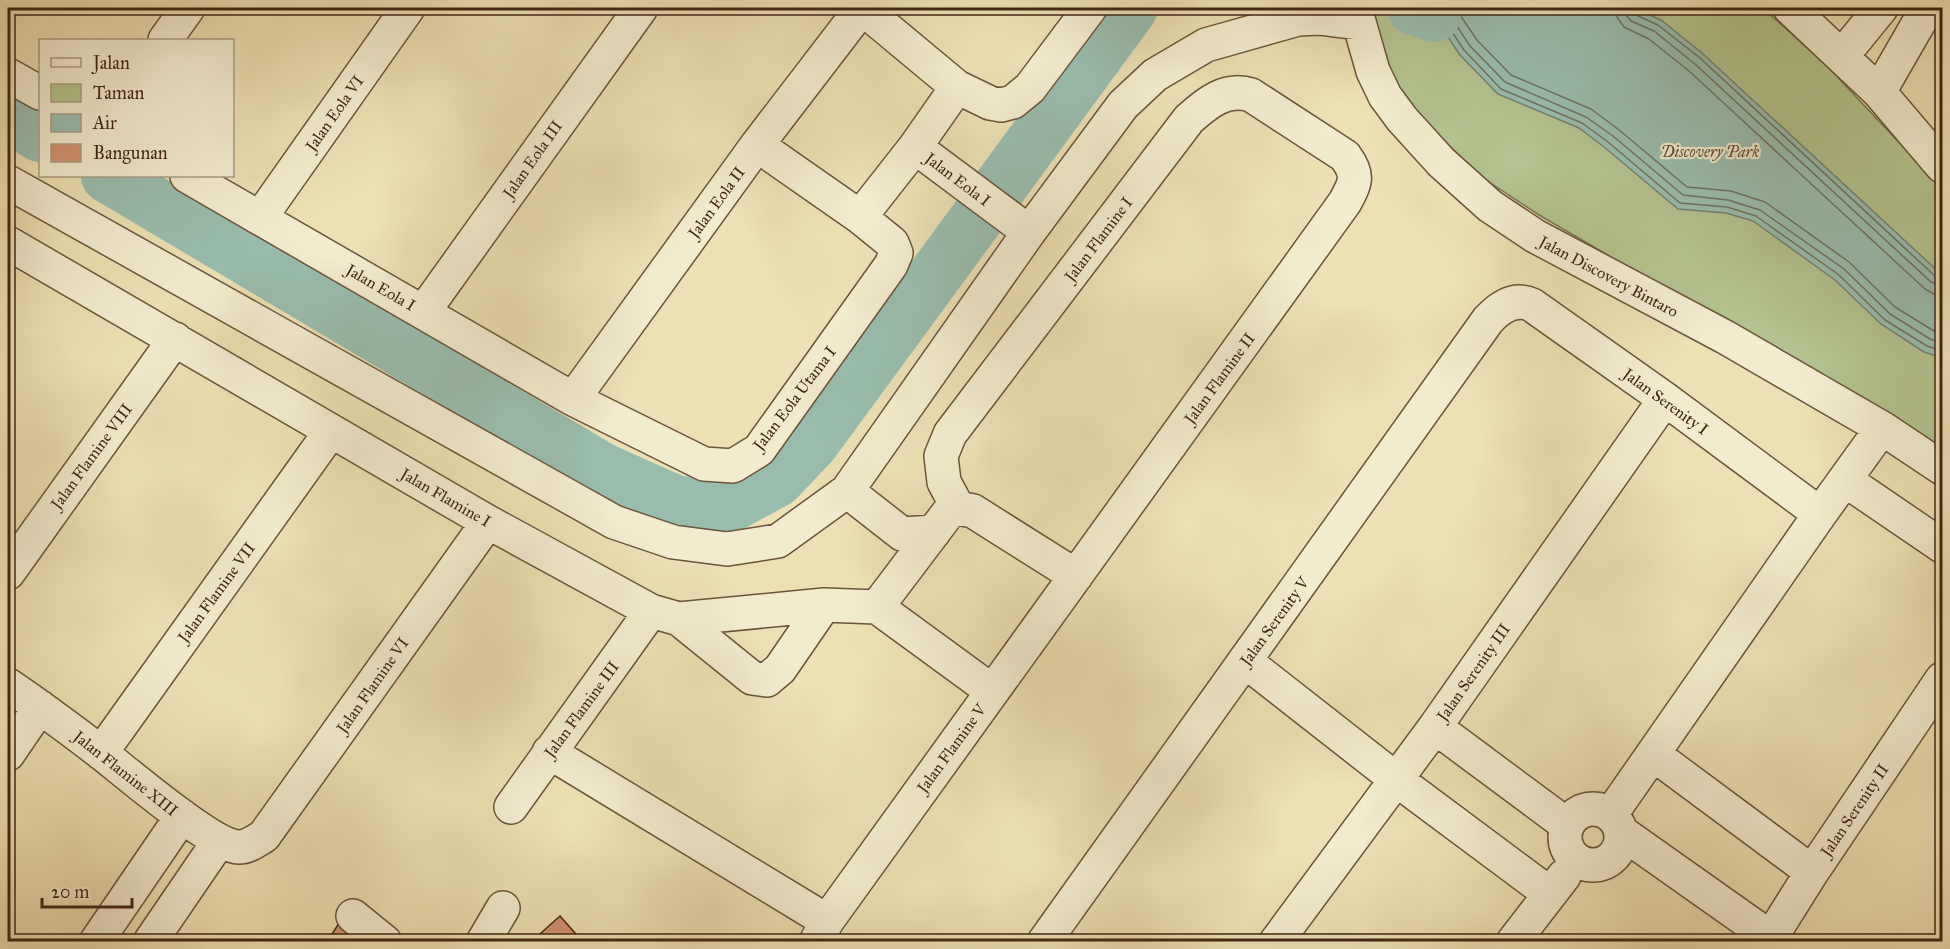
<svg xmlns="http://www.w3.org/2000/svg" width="1950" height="949" font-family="'IM FELL Great Primer',serif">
<rect width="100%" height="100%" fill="#ece0b4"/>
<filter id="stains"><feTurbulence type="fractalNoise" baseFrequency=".00333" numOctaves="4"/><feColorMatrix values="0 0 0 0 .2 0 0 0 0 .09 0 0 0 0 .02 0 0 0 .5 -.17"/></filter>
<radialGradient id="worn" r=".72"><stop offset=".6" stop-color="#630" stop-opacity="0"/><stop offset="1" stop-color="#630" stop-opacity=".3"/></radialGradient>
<path fill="#b4c38f" stroke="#7a7452" stroke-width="1.5" d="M1374,8H1763L1827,66L1942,188V456L1711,315L1539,215L1478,175L1398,93L1375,52L1372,16Z"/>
<path fill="#99bdad" stroke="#758170" stroke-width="1.5" d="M1436,8H1633L1661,20L1703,54L1942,275V358L1924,352L1881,324L1835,280L1753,221L1726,213L1678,209L1604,147L1579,128L1498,94L1459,54L1434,15Z"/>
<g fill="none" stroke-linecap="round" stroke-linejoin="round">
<path stroke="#6c7260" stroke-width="1.5" d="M1442,8L1441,15L1464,50L1501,89L1582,123L1608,142L1680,203L1727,207L1756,216L1839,275L1885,320L1927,346L1942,351
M1449,8V14L1470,46L1505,82L1586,117L1613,136L1683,195L1728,200L1760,210L1844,269L1890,314L1930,339L1942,343
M1458,8V12L1477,40L1511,75L1591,109L1618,129L1687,187L1731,191L1765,202L1849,262L1895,307L1934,331L1942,334
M1616,8L1617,17L1624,27L1649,39L1689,71L1925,289L1934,294L1942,295
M1625,8L1626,15L1631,21L1654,31L1695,64L1931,282L1942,286
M1633,8L1636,15L1658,25L1700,58L1936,277L1942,279"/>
<path stroke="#99bdad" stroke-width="54" d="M1414,8L1434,15
M8,115L40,135
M108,176L603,470L677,503L733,504L777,480L812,443L1131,8"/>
</g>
<path fill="#d09171" stroke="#402614" stroke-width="1.5" d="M560,916L583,942H531Z
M339,923L368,942H327Z"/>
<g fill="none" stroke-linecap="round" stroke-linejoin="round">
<g stroke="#6b543c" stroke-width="36">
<path id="minor" d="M862,8L957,87L990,103L1001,105L1013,102L1030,88L1090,8
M1355,8L1373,71L1385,96L1402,119L1441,162L1490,206L1535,236L1725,337L1882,428L1942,468
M1790,8L1879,92L1942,166
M165,40L188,8
M1842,56L1881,8
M8,75L40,93
M1879,92L1921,19
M915,147L1029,232
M187,176L573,399L704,464L733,466L759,450L891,265L896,253L892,243L860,217L757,145
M8,182L614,522L673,542L727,549L778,541L847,491L1029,232L1123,105L1155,75L1206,45L1298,19L1319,18L1358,23
M860,217L915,147L957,87
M260,218L408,8
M8,243L488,522L651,611L679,619L824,605L877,607
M424,311L641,8
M573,399L757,145L862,8
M1845,480L1942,546
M847,491L902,534L934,532
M958,508L973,511L1076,576
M8,573L175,339
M877,607L992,691
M877,607L948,513L958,508
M679,619L752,678L767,680L780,669L824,605
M1245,661L1397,780L1550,894
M8,685C39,706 70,729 100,752C126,772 211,846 239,847C248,847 257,840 264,836L488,522
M1435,727L1567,825
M549,752L827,921
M101,753L331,431
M8,754L40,707
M1653,754L1812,872
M511,807L651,611
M1565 837a28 28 0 1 1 56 0a28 28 0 1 1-56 0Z
M1611,814L1820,514L1882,428
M1621,832L1771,938
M353,916L385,942
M96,942L182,816
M150,942L219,841
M483,942L503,908
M816,942L827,921L1345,202C1356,182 1359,175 1345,156L1251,95C1226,87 1207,103 1189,119L950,434L941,456L944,482L958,508
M1044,942L1488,320C1500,307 1515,297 1532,305L1665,399L1820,514
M1276,942L1435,727L1665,399
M1513,942L1564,876
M1768,942L1812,872L1942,679"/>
</g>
<use href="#minor" stroke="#f3ebce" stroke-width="33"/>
</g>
<g text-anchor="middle" stroke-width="4.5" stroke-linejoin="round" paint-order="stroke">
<g font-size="16" fill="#402614" stroke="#f3ebce">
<text transform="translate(334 113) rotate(-55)" y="6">Jalan Eola VI</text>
<text transform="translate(532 159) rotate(-55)" y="6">Jalan Eola III</text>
<text transform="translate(958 179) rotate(37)" y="6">Jalan Eola I</text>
<text transform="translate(716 202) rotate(-54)" y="6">Jalan Eola II</text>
<text transform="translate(1098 239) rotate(-53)" y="6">Jalan Flamine I</text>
<text transform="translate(1609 276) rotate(28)" y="6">Jalan Discovery Bintaro</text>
<text transform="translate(381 287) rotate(30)" y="6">Jalan Eola I</text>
<text transform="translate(1219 378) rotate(-54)" y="6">Jalan Flamine II</text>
<text transform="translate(794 398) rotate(-53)" y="6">Jalan Eola Utama I</text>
<text transform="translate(1666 401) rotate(36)" y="6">Jalan Serenity I</text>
<text transform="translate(91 456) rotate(-54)" y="6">Jalan Flamine VIII</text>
<text transform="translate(446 497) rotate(30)" y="6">Jalan Flamine I</text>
<text transform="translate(216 592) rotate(-54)" y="6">Jalan Flamine VII</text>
<text transform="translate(1274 621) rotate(-54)" y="6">Jalan Serenity V</text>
<text transform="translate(1473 672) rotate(-55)" y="6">Jalan Serenity III</text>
<text transform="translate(372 685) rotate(-55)" y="6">Jalan Flamine VI</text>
<text transform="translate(581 709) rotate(-54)" y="6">Jalan Flamine III</text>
<text transform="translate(951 748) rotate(-54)" y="6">Jalan Flamine V</text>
<text transform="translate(126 773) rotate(38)" y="6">Jalan Flamine XIII</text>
<text transform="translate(1854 810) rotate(-56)" y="6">Jalan Serenity II</text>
</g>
<g font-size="16" font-style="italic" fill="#5d4d33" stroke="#f3ebce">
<text x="1710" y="157">Discovery Park</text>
</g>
</g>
<rect width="1950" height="949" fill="none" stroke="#ece0b4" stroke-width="30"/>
<rect x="9" y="9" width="1932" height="931" fill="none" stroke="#402614" stroke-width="3"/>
<rect x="15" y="15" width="1920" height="919" fill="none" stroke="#402614" stroke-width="1.5"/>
<rect x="39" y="39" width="195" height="138" fill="#f3ebce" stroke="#ab9c84" stroke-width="1.5"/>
<rect x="51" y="58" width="30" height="9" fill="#f3ebce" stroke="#ab9c84" stroke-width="1.5"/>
<text x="93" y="69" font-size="18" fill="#402614">Jalan</text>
<rect x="51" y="84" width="30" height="18" fill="#b4c38f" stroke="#ab9c84" stroke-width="1.5"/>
<text x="93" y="99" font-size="18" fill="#402614">Taman</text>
<rect x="51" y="114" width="30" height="18" fill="#99bdad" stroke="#ab9c84" stroke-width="1.5"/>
<text x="93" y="129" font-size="18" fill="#402614">Air</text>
<rect x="51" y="144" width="30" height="18" fill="#d09171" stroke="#ab9c84" stroke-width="1.5"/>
<text x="93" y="159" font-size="18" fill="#402614">Bangunan</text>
<path d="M42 898v9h90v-9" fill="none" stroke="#402614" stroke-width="3"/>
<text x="51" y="898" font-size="18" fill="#402614" stroke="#f3ebce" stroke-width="4.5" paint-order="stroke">20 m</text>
<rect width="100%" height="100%" filter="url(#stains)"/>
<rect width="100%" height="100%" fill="url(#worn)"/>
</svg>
